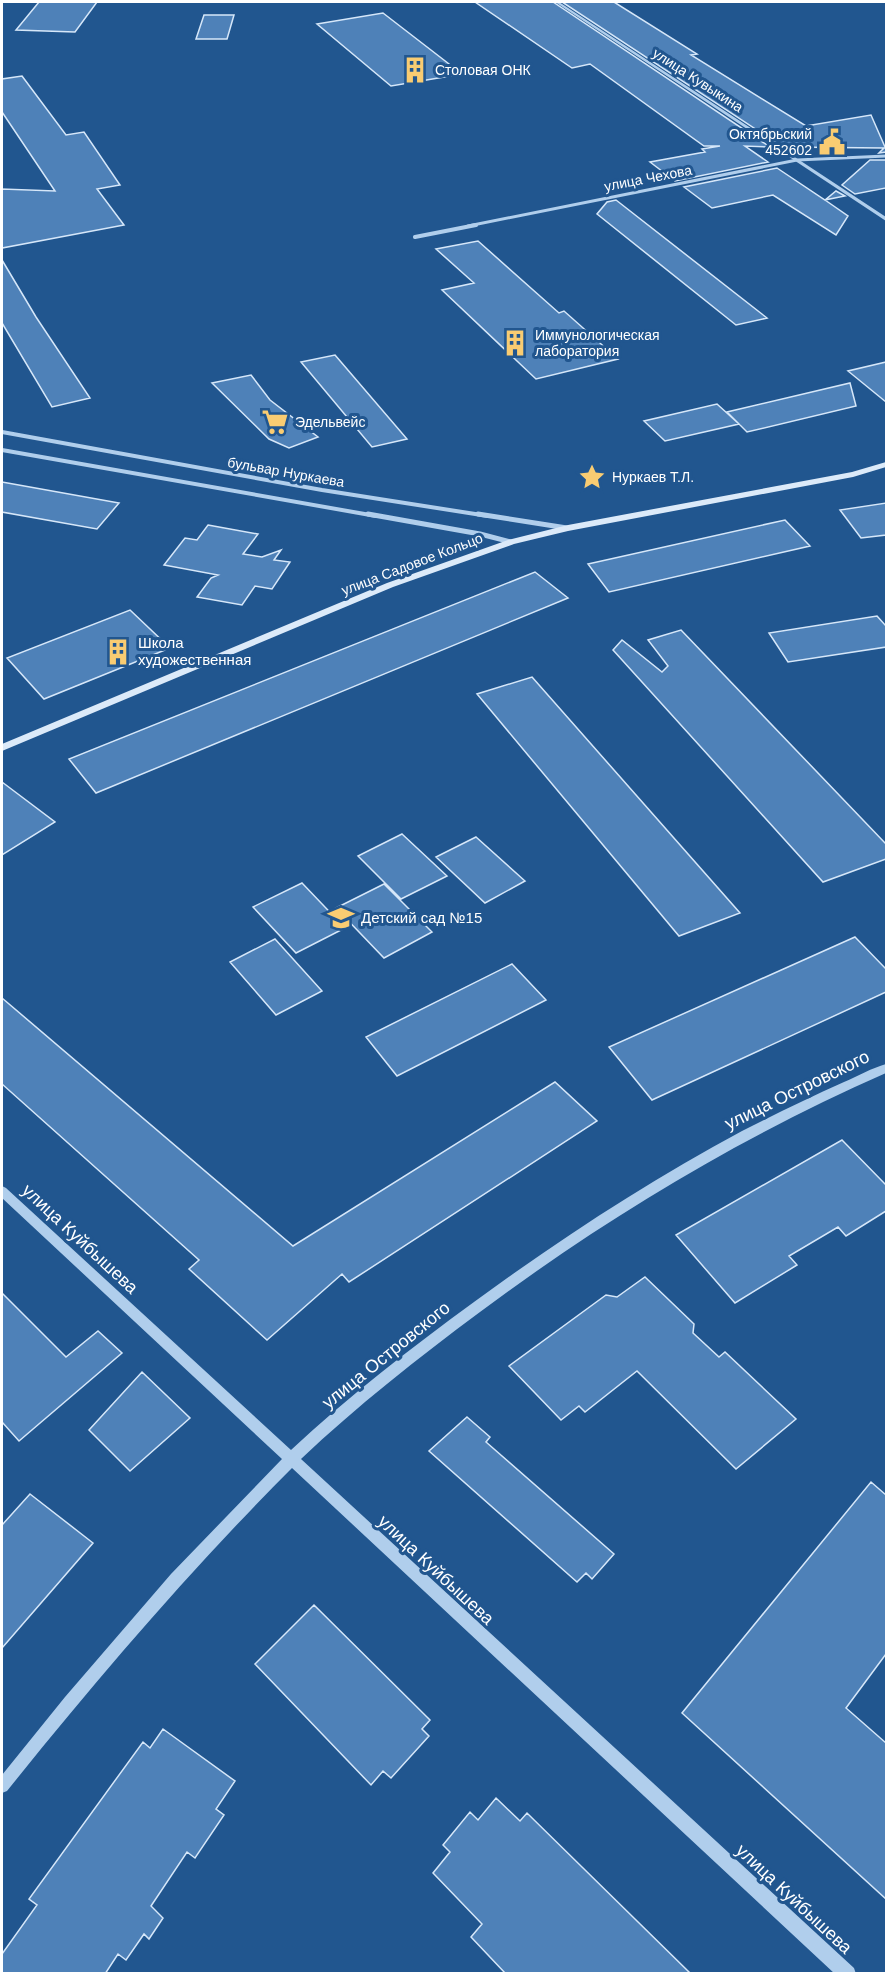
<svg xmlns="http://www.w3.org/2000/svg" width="888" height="1975" font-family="Arial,sans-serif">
<rect width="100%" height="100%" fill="#21568f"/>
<path fill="#4e81b8" stroke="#d6e7f9" stroke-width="1.5" d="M39,2H97L75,32L16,30Z
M475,2H553L770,147L745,146L768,162L675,181L650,162L705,152L702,149L720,146H704L590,64L572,68Z
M562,2H614L697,54L691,55L806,126L871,115L885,147L886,145V152L879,153L884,148L783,147Z
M383,13L462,74L391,86L317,24Z
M204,15H234L227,39H196Z
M22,76L66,135L84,132L120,185L97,189L124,225L2,248V189L55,191L2,112V79Z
M870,160H886V188L855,194L842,185Z
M777,168L825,200L836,191L845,196L825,200L848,216L836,235L773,195L712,208L684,187Z
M616,200L767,318L736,325L597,214L607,202Z
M478,241L559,313L564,311L618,359L536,379L442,290L474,283L436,249Z
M2,260L36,317L90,398L52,407L2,323Z
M335,355L407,439L372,447L301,362Z
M886,362V402L848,371Z
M251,375L270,400L318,437L289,448L269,439L212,383Z
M850,383L856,406L747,432L727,412Z
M717,404L739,424L665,441L644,421Z
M2,482L119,503L97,529L2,512Z
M886,503V535L861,538L840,510Z
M785,520L810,546L609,592L588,564Z
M208,525L258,534L243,554L262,557L281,550L274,560L290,562L272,589L255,586L242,605L197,597L211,578L218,575L164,565L185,538L197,540Z
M535,572L568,598L96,793L69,759Z
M130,610L170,648L44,699L7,658Z
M877,616L886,626V647L788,662L769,633Z
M681,630L886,844V859L823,882L613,650L622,640L662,672L668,666L648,640Z
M532,677L740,913L679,936L477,694Z
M2,782L55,822L2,855Z
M402,834L447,876L401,899L358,856Z
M476,837L525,881L485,903L436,857Z
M302,883L345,928L296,953L253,907Z
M384,884L432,932L384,958L336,908Z
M855,937L886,969V992L652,1100L609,1047Z
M275,939L322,991L276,1015L230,962Z
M512,964L546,1000L397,1076L366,1037Z
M2,998L293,1246L555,1082L597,1121L349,1282L342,1274L267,1340L189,1269L199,1260L2,1084Z
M842,1140L886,1185V1211L846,1236L838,1227L789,1256L797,1265L735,1303L676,1235Z
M645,1277L694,1324L693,1333L719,1357L725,1352L796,1419L736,1469L637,1371L585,1412L579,1406L561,1420L509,1366L606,1295L617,1297Z
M2,1293L66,1357L98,1331L122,1353L19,1441L2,1422Z
M142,1372L190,1418L130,1471L89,1430Z
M467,1417L490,1437L486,1442L614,1554L592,1579L586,1573L577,1582L429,1451Z
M871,1482L886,1495V1654L846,1708L886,1743V1899L682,1713Z
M30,1494L93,1543L2,1648V1525Z
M314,1605L430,1720L422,1729L429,1736L391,1778L383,1771L371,1785L255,1664Z
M163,1729L235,1781L216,1809L224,1815L195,1858L187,1852L151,1906L163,1918L149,1939L144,1934L126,1960L118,1954L105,1974H2V1954L37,1905L29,1899L143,1742L150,1748Z
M496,1798L520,1821L527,1813L691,1974H506L471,1937L482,1924L433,1873L450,1852L443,1845L470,1812L478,1820Z"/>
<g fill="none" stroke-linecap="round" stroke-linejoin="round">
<path stroke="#b0ceec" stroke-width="3" d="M468,226L797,160L886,156"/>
<path stroke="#b0ceec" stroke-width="4" d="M415,237L476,225
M2,432L322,490L488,516
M2,450L376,516"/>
<path stroke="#b0ceec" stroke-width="5" d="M368,514L480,534L511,542
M478,514L567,528"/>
<path fill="#b0ceec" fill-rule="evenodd" d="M555,2H559L886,217V221Z
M886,1064V1073C739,1138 609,1216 480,1312C418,1358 357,1406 301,1459L854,1968L856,1974H835L292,1468C190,1570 97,1679 7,1791L2,1793V1775L65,1697L171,1574L282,1459L2,1198V1186L6,1188L291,1450C349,1396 411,1348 474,1302C560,1239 649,1181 742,1131C776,1114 810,1097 844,1082C858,1076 872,1068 886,1064Z"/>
<path fill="#dceaf9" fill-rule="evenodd" d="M886,462V467L853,477L568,531L514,544L393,587L2,751V744L387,583L508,540L568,525L852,472Z"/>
</g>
<defs>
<g id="building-bare" transform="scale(2.07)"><path d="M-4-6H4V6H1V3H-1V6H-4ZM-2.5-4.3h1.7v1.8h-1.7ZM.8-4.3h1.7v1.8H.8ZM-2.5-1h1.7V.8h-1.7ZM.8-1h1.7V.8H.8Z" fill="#f9cc72" stroke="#21568f" stroke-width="2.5" paint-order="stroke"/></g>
<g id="civic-bare" transform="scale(2.07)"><path d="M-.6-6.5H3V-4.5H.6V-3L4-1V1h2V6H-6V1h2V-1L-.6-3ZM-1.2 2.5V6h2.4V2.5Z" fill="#f9cc72" stroke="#21568f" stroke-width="2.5" paint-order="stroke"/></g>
<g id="supermarket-bare" transform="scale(2.07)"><path d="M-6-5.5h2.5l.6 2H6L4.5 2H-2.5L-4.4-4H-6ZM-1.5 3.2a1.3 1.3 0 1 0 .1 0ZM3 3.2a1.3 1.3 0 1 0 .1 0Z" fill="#f9cc72" stroke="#21568f" stroke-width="2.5" paint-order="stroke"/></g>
<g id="sight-bare" transform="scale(2.07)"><path d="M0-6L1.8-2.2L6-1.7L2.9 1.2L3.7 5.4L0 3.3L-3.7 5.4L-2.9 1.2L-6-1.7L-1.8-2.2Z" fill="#f9cc72" stroke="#21568f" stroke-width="2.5" paint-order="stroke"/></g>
<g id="school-bare" transform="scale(2.07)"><path d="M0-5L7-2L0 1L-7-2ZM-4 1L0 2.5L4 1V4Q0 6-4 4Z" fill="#f9cc72" stroke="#21568f" stroke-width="2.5" paint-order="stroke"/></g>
</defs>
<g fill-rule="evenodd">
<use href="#building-bare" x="415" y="70"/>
<use href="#civic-bare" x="832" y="142"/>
<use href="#building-bare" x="515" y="343"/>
<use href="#supermarket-bare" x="275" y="422"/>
<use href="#sight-bare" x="592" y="477"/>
<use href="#building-bare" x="118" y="652"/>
<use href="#school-bare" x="341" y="918"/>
</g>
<g text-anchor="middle" stroke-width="6" stroke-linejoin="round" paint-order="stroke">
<g font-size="14" fill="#fff" stroke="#21568f" text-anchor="start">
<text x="435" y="75">Столовая ОНК</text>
<text x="812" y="139" text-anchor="end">Октябрьский<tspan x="812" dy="16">452602</tspan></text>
<text x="535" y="340">Иммунологическая<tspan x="535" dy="16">лаборатория</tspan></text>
<text x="295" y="427">Эдельвейс</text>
<text x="612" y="482">Нуркаев Т.Л.</text>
</g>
<g font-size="14" fill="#fff" stroke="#21568f">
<text transform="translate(698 80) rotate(33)" y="5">улица Кувыкина</text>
<text transform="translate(648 178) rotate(-11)" y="5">улица Чехова</text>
<text transform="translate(286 472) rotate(10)" y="5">бульвар Нуркаева</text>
<text transform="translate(412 564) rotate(-21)" y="5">улица Садовое Кольцо</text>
</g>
<g font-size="15" fill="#fff" stroke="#21568f" text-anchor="start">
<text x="138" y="648">Школа<tspan x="138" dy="17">художественная</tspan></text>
<text x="361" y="923">Детский сад №15</text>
</g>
<g font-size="18" fill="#fff" stroke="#21568f">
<text transform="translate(797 1090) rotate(-26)" y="6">улица Островского</text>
<text transform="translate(80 1239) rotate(43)" y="6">улица Куйбышева</text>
<text transform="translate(386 1355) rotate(-39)" y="6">улица Островского</text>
<text transform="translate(436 1570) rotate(43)" y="6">улица Куйбышева</text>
<text transform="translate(794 1899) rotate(43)" y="6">улица Куйбышева</text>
</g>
</g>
<rect width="888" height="1975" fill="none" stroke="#ffffff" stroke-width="6"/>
</svg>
